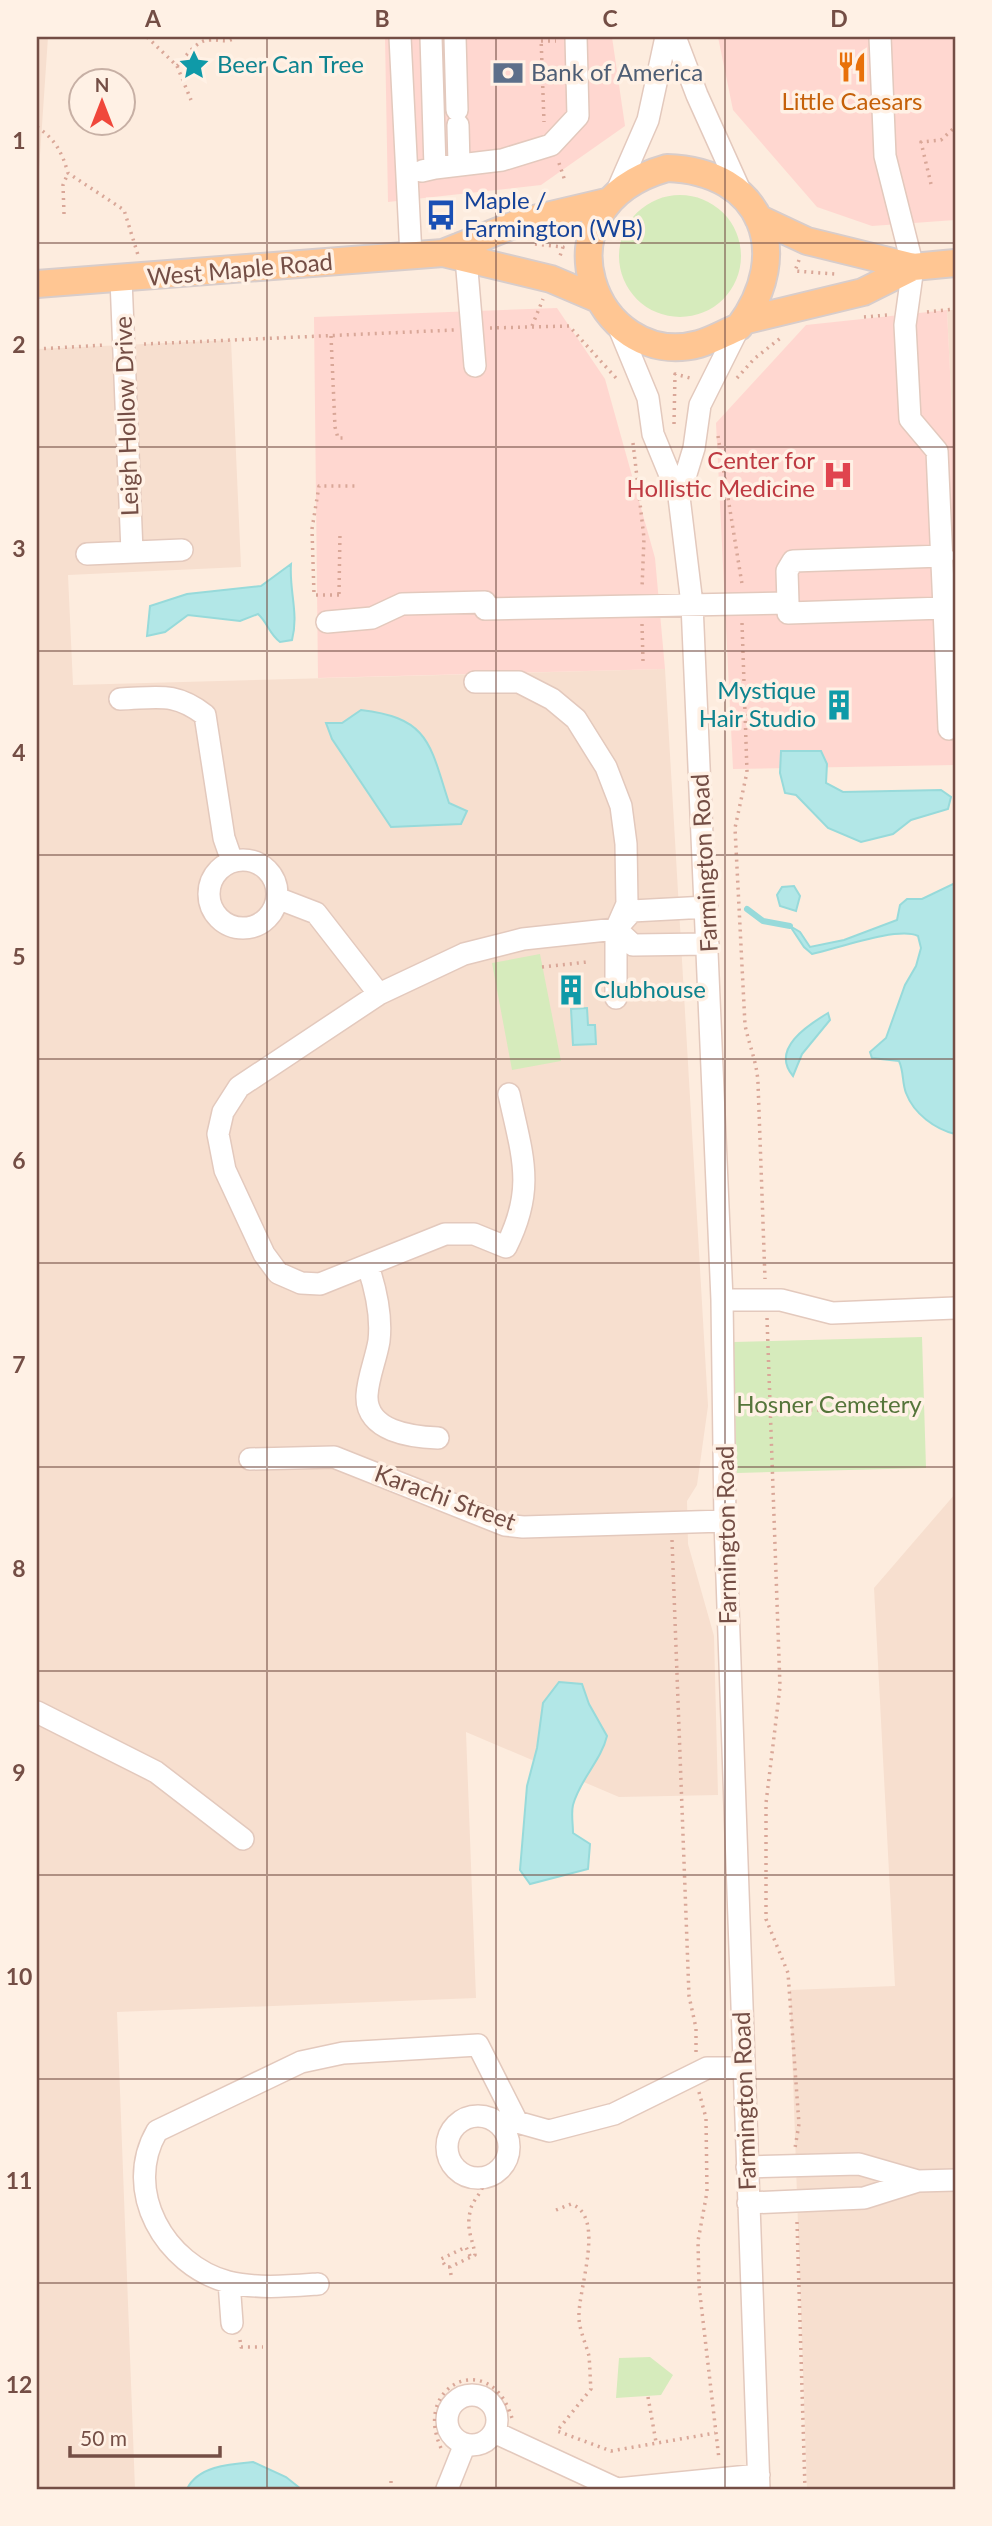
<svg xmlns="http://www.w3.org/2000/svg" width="992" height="2526" font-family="Lato,sans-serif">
<rect width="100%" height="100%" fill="#fdecde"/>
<path fill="#f7dfcf" d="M37,37H48L37,199Z
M947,310H955V475Z
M231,340L241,567L68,575L73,685L665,669L708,1406L697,1485L687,1501L688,1544L714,1636L718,1795L619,1797L466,1732L476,1998L117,2012L135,2489H37V349Z
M955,1494V2489H807L790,1990L895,1986L874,1588Z"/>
<path fill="#ffd7d0" d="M385,37H612L625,126L541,185L388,202Z
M718,37H955V220L872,226L817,207L733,110Z
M557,308L605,379L655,558L665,669L318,678L314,317Z
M947,310L955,475V765L733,769L716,423L806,325Z"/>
<path fill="#d6ebbc" d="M619 256a61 61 0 1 1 122 0a61 61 0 1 1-122 0Z
M540,954L561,1061L512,1070L492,963Z
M922,1337L926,1468L737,1473L733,1342Z
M650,2357L673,2375L661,2395L616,2398L619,2358Z"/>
<path fill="#b2e7e7" stroke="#97dada" stroke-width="2" d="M291,564C289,591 299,613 292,640L280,642C269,634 268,623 258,614L240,621L188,615L165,632L147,636L150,606L187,594L261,586Z
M361,710C430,718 430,745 449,803L467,811L461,824L391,827L332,739L326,723H342Z
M781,751H821L827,764L826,783L843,792L941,790L951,797L948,809L911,820L893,834L861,842L828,828L796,795L785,793L780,773Z
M955,883V1134C935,1129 914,1114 906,1093C902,1083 904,1072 899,1061L872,1058L870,1052L886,1038L905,985L916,966L921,948L918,936C898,926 836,949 812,954L804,947L790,926L800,932L810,947L844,940L897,920L900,905L907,899H922Z
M794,886L800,896L796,911L780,906L777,895L782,887Z
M587,1008L588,1025H595L596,1044L573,1045L571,1009Z
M828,1013L830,1020L802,1054L793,1076C770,1049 808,1025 828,1013Z
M559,1682L582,1684L589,1704L607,1736C601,1761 580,1779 573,1805C571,1813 573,1824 573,1833L590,1844L588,1869L530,1884L520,1870L527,1786L537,1748L543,1703Z
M253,2462L286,2477L301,2489H187C198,2466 230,2464 253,2462Z"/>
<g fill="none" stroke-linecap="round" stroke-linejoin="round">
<path stroke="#97dada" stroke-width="6" d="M747,909L763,921L790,926"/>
<g stroke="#e3c9bd" stroke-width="24">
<path id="minor" d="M400,37L411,256
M455,37L457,110
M675,37L697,95L742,195
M880,37L885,156L913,267L905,325L910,419L937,451L944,608
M458,125L459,165
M435,168L502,160L551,145L578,116L576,37
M422,171L435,168L431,37
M617,191L648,120L666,37
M466,258L475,366
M121,279L132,552
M617,323L648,398L653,434L679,497L692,604L722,1300L725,1521L759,2489
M679,497L694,448L700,405L739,327
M87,554L182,550
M788,603L787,571L793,561L943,556
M485,609L788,603V613L944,608L949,729
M327,622L372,618L402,604L485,602
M475,682H519L552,699L576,719L606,767L621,806L626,844L627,904L616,929V998
M120,699C157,698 174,691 205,715L224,838L232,861
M209 894a34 34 0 1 1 68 0a34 34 0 1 1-68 0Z
M277,898L316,913L379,994
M707,907L632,911L616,929L633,945L708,944
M509,1094C522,1155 536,1188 506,1247L474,1234H445L320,1284L301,1283L278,1273L264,1254L225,1170L218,1134L223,1112L239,1087L379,994L464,954L523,939L616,929
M368,1266C376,1290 382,1315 379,1341C376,1359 368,1377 367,1395C365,1432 413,1437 438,1438
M722,1300H781L832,1313L955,1308
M250,1459L334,1457L505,1525L523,1527L725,1521
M37,1712L156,1772L243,1839
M447 2147a31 31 0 1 1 62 0a31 31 0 1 1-62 0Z
M747,2167L859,2164L918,2181
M748,2203L864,2198L918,2181L955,2180
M229,2282L232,2323
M318,2284C290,2286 256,2289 228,2282C165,2265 122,2191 157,2131L301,2062L343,2053L478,2045L517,2122L549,2131L614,2114L707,2068H744
M447 2420a25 25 0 1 1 50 0a25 25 0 1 1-50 0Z
M494,2432L617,2489L759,2475
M447,2489L465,2444"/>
</g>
<g stroke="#d8cdcb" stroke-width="30">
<path id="major" d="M667,168C763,171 794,253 739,327C726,332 713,340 699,344C595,372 529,207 667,168Z
M758,218L807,241L913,267L955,263
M443,253L521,222L606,202
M37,284L443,253L551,279L598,299
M743,321L863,292L913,267"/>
</g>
<path stroke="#d9a798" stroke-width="3.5" stroke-dasharray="2 5" stroke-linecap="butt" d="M147,37L177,66C185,58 196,40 209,40C221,39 225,44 237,37
M541,37L544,122
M541,41H556
M177,66L191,100
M37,127C55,139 62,152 68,173L124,210L138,255
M559,163L565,181
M931,184L921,142L941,140L955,127
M64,214L63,185L68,173
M535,244L563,247L559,259
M799,260L795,271L835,274
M927,312L955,309
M864,317L888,315
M532,326L543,299
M490,328L569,326L616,378
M331,336L335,427L338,438H344
M144,344L454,330
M37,349L105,345
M737,378L754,359L783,336
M674,424L675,374L690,378
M718,436L742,584
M633,443L644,538L642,588
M339,594L340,531
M339,595H314L312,529L319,486H355
M742,623L747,772L735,828L745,1025C749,1045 757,1062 758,1083L765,1279
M642,624L643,661
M542,967L587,962
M767,1318L780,1687L766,1803V1919L788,1973L799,2124L795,2148
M770,1402L789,1403L802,1410H845
M672,1540L689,1996L696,2028V2053
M699,2092L706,2118L707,2192L698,2241L699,2286L719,2459
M556,2210L571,2204C607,2216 577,2291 579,2319C580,2332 586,2344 589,2356C590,2367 590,2378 591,2389L557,2431L611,2451L715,2433
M797,2222L805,2489
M450,2267H446L441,2259L466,2247L471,2258
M451,2275L450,2267L475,2255C473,2239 466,2231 470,2212C472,2198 485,2193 484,2177
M240,2340L241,2347H263
M648,2397L656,2442
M441,2448C416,2393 470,2360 499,2393C505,2400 509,2409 512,2418
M391,2481V2489"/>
<use href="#minor" stroke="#fff" stroke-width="21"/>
<use href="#major" stroke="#ffc693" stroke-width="26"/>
</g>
<path fill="none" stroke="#744e45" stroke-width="2" stroke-opacity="0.55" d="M267,37V2489M496,37V2489M725,37V2489M37,243H955M37,447H955M37,651H955M37,855H955M37,1059H955M37,1263H955M37,1467H955M37,1671H955M37,1875H955M37,2079H955M37,2283H955"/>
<defs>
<g id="sight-bare" transform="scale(2.415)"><path d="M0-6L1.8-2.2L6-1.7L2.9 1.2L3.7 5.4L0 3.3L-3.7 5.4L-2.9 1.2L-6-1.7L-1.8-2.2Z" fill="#0f9aa8" stroke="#fff1e5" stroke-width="2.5" paint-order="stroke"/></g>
<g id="restaurant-bare" transform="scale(2.415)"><path d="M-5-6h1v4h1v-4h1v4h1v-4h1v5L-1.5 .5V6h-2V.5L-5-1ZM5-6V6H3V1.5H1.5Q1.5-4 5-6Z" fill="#e8710a" stroke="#fff1e5" stroke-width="2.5" paint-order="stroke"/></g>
<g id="bank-bare" transform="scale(2.415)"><path d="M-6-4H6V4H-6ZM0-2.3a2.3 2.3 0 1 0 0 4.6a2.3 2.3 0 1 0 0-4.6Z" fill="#5c6f8a" stroke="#fff1e5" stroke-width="2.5" paint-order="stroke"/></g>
<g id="bus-bare" transform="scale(2.415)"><path d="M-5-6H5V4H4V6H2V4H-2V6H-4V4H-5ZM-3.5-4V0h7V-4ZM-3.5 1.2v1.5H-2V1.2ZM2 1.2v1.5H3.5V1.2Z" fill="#1a4fb4" stroke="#fff1e5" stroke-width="2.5" paint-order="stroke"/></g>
<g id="hospital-bare" transform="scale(2.415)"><path d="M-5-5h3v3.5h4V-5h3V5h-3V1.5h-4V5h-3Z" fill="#e0444e" stroke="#fff1e5" stroke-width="2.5" paint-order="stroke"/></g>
<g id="building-bare" transform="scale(2.415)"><path d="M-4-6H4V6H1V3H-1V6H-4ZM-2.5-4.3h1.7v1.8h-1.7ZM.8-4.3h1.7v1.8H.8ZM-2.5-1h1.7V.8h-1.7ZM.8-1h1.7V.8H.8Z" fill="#0f9aa8" stroke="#fff1e5" stroke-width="2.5" paint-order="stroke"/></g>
</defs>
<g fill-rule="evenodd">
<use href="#sight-bare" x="194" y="65"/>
<use href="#restaurant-bare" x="852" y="67"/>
<use href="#bank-bare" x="508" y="73"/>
<use href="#bus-bare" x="441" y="215"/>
<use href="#hospital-bare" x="838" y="475"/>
<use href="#building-bare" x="839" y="705"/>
<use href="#building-bare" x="571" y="990"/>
</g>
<g text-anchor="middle" stroke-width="7" stroke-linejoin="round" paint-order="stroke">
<g font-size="24" fill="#0d838f" stroke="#fff1e5" text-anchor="start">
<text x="217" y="73">Beer Can Tree</text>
<text x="816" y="699" text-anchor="end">Mystique<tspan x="816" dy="28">Hair Studio</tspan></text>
<text x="594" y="998">Clubhouse</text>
</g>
<g font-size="24" fill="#4e5e75" stroke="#fff1e5" text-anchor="start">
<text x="531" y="81">Bank of America</text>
</g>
<g font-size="24" fill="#c56008" stroke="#fff1e5">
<text x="852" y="110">Little Caesars</text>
</g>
<g font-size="24" fill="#164399" stroke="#fff1e5" text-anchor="start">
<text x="464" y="209">Maple /<tspan x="464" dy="28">Farmington (WB)</tspan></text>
</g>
<g font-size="24" fill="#744e45" stroke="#fff1e5">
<text transform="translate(240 270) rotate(-5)" y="8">West Maple Road</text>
<text transform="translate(127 416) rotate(-92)" y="8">Leigh Hollow Drive</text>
<text transform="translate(705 863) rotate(-93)" y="8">Farmington Road</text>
<text transform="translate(445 1498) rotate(20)" y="8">Karachi Street</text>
<text transform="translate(727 1535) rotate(-91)" y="8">Farmington Road</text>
<text transform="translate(745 2101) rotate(-92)" y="8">Farmington Road</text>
</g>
<g font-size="24" fill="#be3a42" stroke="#fff1e5" text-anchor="end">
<text x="815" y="469">Center for<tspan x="815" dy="28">Hollistic Medicine</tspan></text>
</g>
<g font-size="24" fill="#55753a" stroke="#fff1e5">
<text x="829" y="1413">Hosner Cemetery</text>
</g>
</g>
<rect width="992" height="2526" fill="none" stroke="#fff1e5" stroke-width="77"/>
<g transform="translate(102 102)"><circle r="33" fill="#fff1e5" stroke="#c7b0a5" stroke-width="2"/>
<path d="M0-5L12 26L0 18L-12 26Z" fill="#f0473b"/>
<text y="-10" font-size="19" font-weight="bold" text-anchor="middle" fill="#744e45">N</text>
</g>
<path d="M70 2446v10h150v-10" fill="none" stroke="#744e45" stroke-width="3.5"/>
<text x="80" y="2446" font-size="21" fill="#744e45" stroke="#fff1e5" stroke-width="5" paint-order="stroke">50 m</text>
<rect x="38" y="38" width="916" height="2450" fill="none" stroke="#744e45" stroke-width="2.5"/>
<g font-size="23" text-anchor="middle" font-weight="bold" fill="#744e45">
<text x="153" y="27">A</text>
<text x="382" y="27">B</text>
<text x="610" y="27">C</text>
<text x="839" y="27">D</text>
<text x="19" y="149">1</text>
<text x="19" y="353">2</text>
<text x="19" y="557">3</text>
<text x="19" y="761">4</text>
<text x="19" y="965">5</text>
<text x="19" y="1169">6</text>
<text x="19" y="1373">7</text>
<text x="19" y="1577">8</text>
<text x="19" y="1781">9</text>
<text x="19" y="1985">10</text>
<text x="19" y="2189">11</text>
<text x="19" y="2393">12</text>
</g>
</svg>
